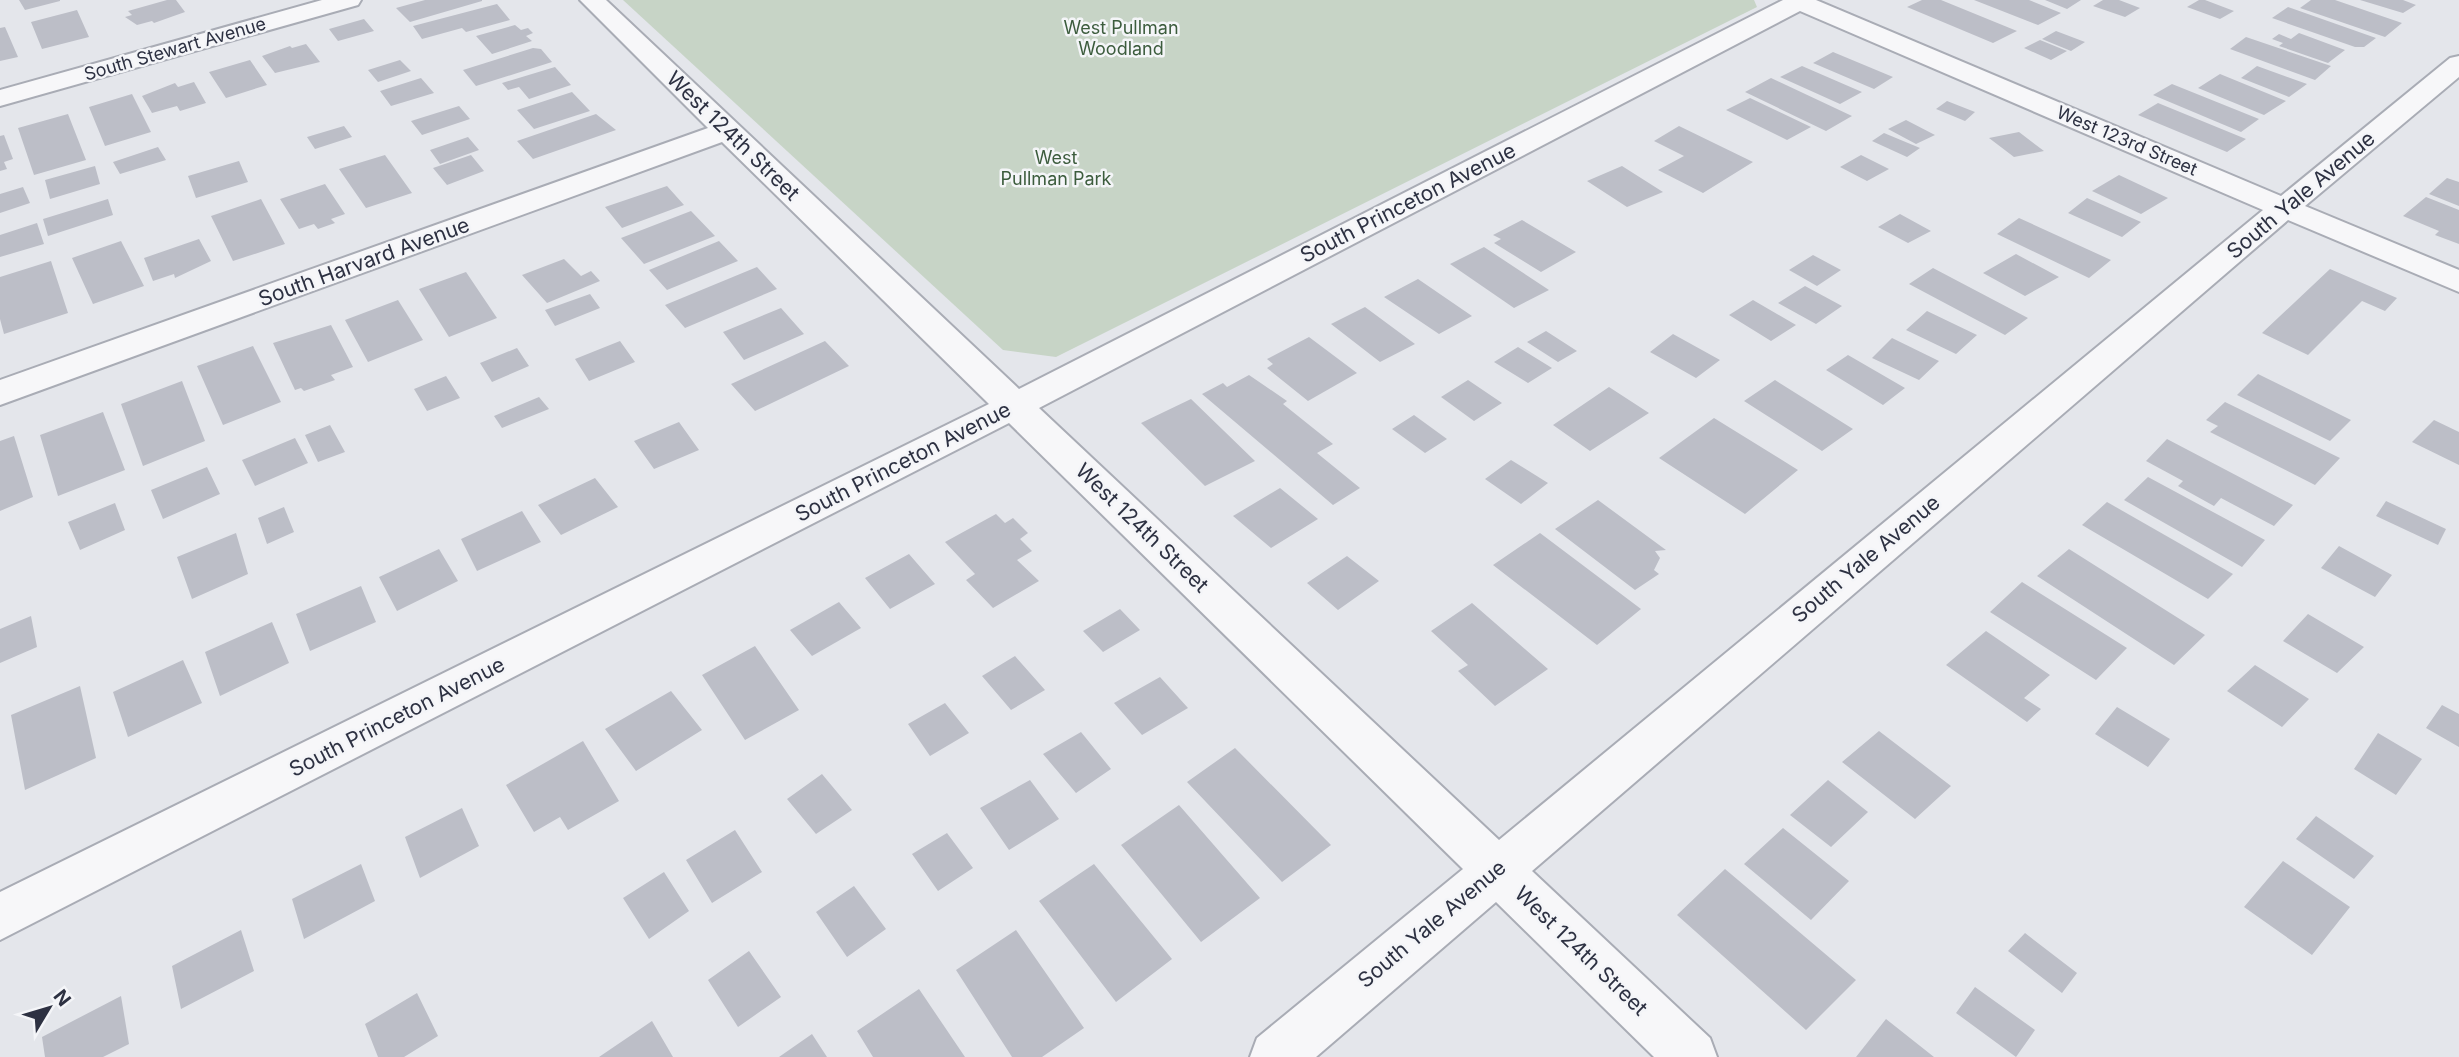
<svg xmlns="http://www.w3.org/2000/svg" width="2459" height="1057" font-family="Inter,sans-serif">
<rect width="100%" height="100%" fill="#e4e6eb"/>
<path fill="#c7d4c6" d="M623,0H1754L1757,7L1056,357L1003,350Z"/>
<path fill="#bcbec7" d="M19,0H60V1L25,10Z
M167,0H176L185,12L154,23L152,21L137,25L125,17L132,15L128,11Z
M425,0H482V1L410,22L396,8Z
M1922,0H1941L2017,31L1993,43L1907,7Z
M1974,0H2029L2061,13L2038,25Z
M2045,0H2081L2067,9Z
M2103,0H2119L2140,8L2125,17L2093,6Z
M2199,0H2205L2234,11L2220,19L2187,7Z
M2311,0H2335L2402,23L2385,37L2300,8Z
M2360,0H2403L2416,5L2403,13Z
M497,4L510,20L466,32L462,28L422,39L413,26Z
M2288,7L2376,38L2364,47H2355L2272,18Z
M77,10L89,37L42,49L31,22Z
M364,19L374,31L338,41L329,29Z
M515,25L521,30L528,28L533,33L526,36L532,41L492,54L476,36Z
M5,27L18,57L0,61V28Z
M2056,31L2085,42L2071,51L2042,39Z
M2299,33L2345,50L2328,63L2279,46L2283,43L2272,39L2279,34L2291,39Z
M2246,37L2331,66L2315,80L2230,49Z
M2040,40L2067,51L2051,60L2024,48Z
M306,44L320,62L275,73L262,56L290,46L292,48Z
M533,48L541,49L552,62L476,86L463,70Z
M1833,52L1893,77L1874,89L1813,63Z
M250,60L267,85L226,98L209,72Z
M400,60L411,71L378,82L368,70Z
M1802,66L1862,92L1840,104L1780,77Z
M2257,66L2307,84L2289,97L2241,78Z
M555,67L571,85L529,99L519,87L508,90L502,83Z
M2220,74L2286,101L2264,115L2198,88Z
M421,78L434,93L391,106L380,91Z
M1771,78L1852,116L1826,131L1745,92Z
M194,82L206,103L180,111L177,106L152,113L142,96L175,83L178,87Z
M2172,84L2259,119L2241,132L2153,95Z
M572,92L590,111L534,129L517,110Z
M132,94L151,132L105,146L89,107Z
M1750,98L1811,127L1787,140L1726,110Z
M1947,101L1975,112L1965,121L1936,109Z
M2158,103L2246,139L2227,152L2138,115Z
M459,106L470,119L422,135L411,121Z
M68,114L86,160L34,175L18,128Z
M596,114L616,130L533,159L517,141Z
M1906,120L1935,135L1916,144L1888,129Z
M344,126L352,137L315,149L307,137Z
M1679,126L1753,162L1703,193L1658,170L1684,156L1654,141Z
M2019,132L2044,151L2014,157L1989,138Z
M1884,133L1920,148L1907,157L1872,141Z
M4,135L13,159L4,162L7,169L0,171V136Z
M468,137L479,150L440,164L430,150Z
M158,147L166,160L120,174L113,162Z
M385,155L412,193L366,208L339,169Z
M471,155L484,171L447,185L433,168Z
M1861,155L1889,169L1867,181L1840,167Z
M239,161L248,182L196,198L188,176Z
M95,166L100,184L50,199L45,180Z
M1622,166L1663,192L1627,207L1587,181Z
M2119,175L2168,198L2141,214L2092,191Z
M2447,178L2459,182V206L2429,194Z
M325,184L345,214L331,219L335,223L318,229L314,224L299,229L280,199Z
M667,186L684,205L622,228L605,207Z
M23,187L30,203L0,213V194Z
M2426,197L2459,210V244L2435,235L2439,231L2403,216Z
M2087,198L2141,222L2122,237L2068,213Z
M108,199L113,215L48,236L43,219Z
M261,199L285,244L233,261L211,216Z
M691,211L715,236L644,264L621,238Z
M1900,214L1931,231L1908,243L1878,227Z
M2019,218L2111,260L2089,278L1997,234Z
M1522,220L1576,252L1541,272L1494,243L1501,239L1493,235Z
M37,223L44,244L0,257V235Z
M199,239L211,261L175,278L174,274L153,281L144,258Z
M121,241L144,286L93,304L72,258Z
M719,241L738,261L667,290L649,270Z
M1484,247L1549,290L1514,308L1450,264Z
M2016,254L2059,277L2025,296L1983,273Z
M1813,255L1841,270L1817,286L1789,270Z
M564,259L581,276L591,271L600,281L547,303L522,275Z
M51,261L68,313L4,334L0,319V277Z
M757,267L777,289L685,328L665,305Z
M1933,268L2028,318L2005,335L1909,284Z
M2330,269L2397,298L2385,311L2362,301L2308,355L2262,333Z
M466,272L497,318L449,337L419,289Z
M1418,279L1472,316L1439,334L1384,297Z
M1805,286L1842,306L1816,324L1778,303Z
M590,294L600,308L555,326L545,310Z
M398,300L423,340L368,362L345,320Z
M1753,300L1796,325L1771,341L1729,315Z
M1365,307L1415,344L1380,362L1331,324Z
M781,308L804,334L744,360L723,332Z
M1927,311L1977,335L1956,354L1906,330Z
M331,325L353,367L331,375L335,380L304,391L301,388L295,390L273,343Z
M1546,331L1577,351L1558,362L1527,342Z
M1673,334L1720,360L1696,378L1650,352Z
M1309,337L1357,373L1308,401L1267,368L1273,364L1267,359Z
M1892,338L1939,361L1919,380L1872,358Z
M620,341L635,362L589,381L575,359Z
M825,341L849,366L755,411L731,384Z
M253,346L281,402L223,425L197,366Z
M1518,347L1552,368L1528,383L1494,362Z
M517,348L529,366L492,382L480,363Z
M1848,355L1905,388L1883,405L1826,370Z
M2258,374L2351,420L2330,441L2237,395Z
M1249,375L1287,401L1283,404L1333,444L1317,453L1360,488L1333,505L1202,394L1223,383L1227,387Z
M446,376L460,398L427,411L414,389Z
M1468,380L1502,403L1474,421L1441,397Z
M1775,380L1853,429L1822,451L1744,401Z
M182,381L205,441L143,466L121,404Z
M1609,387L1649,413L1590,451L1553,425Z
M539,397L549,409L502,428L494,416Z
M1191,399L1255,461L1205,486L1141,423Z
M2225,402L2340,458L2315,485L2210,432L2218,426L2206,420Z
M103,412L125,470L58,496L40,435Z
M1414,415L1447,439L1425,453L1392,429Z
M1714,418L1798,470L1745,514L1659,458Z
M2434,420L2459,432V465L2412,442Z
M679,422L699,450L654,469L634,441Z
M330,425L345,452L318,462L305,435Z
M14,436L33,497L0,511V441Z
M295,438L308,463L255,486L242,460Z
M2167,439L2293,505L2274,526L2221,498L2214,506L2178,486L2183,481L2146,461Z
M1511,460L1548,483L1521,504L1485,479Z
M207,467L220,494L163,519L151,490Z
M2148,477L2265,540L2242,567L2124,500Z
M595,478L618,507L561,535L538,505Z
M1280,488L1318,519L1271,548L1233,516Z
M1598,500L1666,550L1655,551L1660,558L1654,570L1659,574L1635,590L1555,529Z
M2386,501L2446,529L2438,545L2376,516Z
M2107,502L2233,574L2208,599L2082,525Z
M115,503L125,530L80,550L68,522Z
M284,507L294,532L267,544L258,518Z
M522,511L541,542L477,571L461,539Z
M996,514L1005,523L1013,518L1028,533L1020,539L1032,551L1017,560L1039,581L993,608L966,580L975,574L945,542Z
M236,533L248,574L192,599L177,557Z
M1540,533L1641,609L1597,645L1493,565Z
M2339,546L2392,575L2375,597L2321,568Z
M439,549L458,581L397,611L379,577Z
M2069,549L2205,635L2174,665L2037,576Z
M909,554L935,584L890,609L865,578Z
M1347,556L1379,581L1338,610L1307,583Z
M2022,582L2127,648L2096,680L1990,612Z
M361,586L376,622L310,651L296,614Z
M839,602L861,628L812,656L790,630Z
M1472,603L1548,669L1495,706L1458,671L1468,665L1431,631Z
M1120,609L1140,630L1103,652L1083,631Z
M2308,614L2364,647L2337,673L2283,641Z
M31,616L37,647L0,663V629Z
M272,622L289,663L220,696L205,652Z
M1986,631L2050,675L2024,698L2041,709L2027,722L1946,665Z
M755,646L799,710L745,740L702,675Z
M1015,656L1045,690L1011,710L982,676Z
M183,660L202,703L128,737L113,692Z
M2255,665L2309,699L2282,727L2227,691Z
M1160,677L1188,708L1142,735L1114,703Z
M80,686L96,758L25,790L11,715Z
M671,691L702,730L636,771L605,729Z
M945,703L969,733L930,756L908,724Z
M2442,705L2459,714V747L2426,728Z
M2117,707L2170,739L2148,767L2095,734Z
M1879,731L1951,786L1915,819L1842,762Z
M1081,732L1111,769L1076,793L1043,754Z
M2378,733L2422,759L2396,795L2354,769Z
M583,741L619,801L568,830L560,817L534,832L506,785Z
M1235,748L1331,845L1282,882L1187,782Z
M822,774L852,810L816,834L787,799Z
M1030,780L1059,819L1009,850L980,808Z
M1828,780L1868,812L1831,847L1790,815Z
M1179,805L1260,898L1201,942L1121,845Z
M462,808L479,846L420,878L405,837Z
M2316,816L2374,856L2354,879L2296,839Z
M1783,828L1849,881L1811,920L1744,864Z
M735,830L762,872L712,903L686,860Z
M947,833L973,868L938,891L912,854Z
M2283,861L2350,907L2312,955L2244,907Z
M361,864L375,901L304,939L292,899Z
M1094,864L1172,959L1116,1002L1039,901Z
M1725,869L1856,980L1806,1030L1677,915Z
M664,872L689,911L649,939L623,898Z
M854,886L886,929L847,957L816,912Z
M241,930L254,971L181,1009L172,966Z
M1016,930L1084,1028L1042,1057H1012L956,970Z
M2025,933L2077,973L2062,993L2008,951Z
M749,951L781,997L738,1027L708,980Z
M1975,987L2035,1030L2016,1057L1956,1013Z
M919,989L965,1057H873L857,1031Z
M417,993L438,1036L404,1057H378L365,1024Z
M121,996L129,1044L103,1057H45L42,1037Z
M1886,1019L1934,1057H1856Z
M652,1021L673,1057H599Z
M812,1034L827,1057H779Z"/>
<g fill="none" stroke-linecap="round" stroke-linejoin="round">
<g stroke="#a9acb5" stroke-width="4">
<path id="minor" d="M322,0H361L358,5L0,106V90Z
M580,0H606L1019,389L1783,0H1816L2281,196L2450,58L2459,56V77L2305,206L2459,270V292L2288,220L1532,871L1710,1038L1717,1057H1654L1496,902L1316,1057H1250L1257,1038L1463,869L1009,423L0,940V892L989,404L722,142L0,405V380L708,128ZM1800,11L2263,210L1499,840L1039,408Z"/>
</g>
<use href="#minor" fill="#f7f7f9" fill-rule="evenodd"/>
</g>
<g text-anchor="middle" stroke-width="5" stroke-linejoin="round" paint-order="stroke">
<g font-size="18" fill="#3c5c3d" stroke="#f4f5f8">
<text x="1121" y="34">West Pullman<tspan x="1121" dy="21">Woodland</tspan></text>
<text x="1056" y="164">West<tspan x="1056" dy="21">Pullman Park</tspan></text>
</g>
<g font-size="18" fill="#2d3142" stroke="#f4f5f8">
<text transform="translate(175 49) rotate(-16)" y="6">South Stewart Avenue</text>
<text transform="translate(2127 141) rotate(23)" y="6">West 123rd Street</text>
</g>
<g font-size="21" fill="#2d3142" stroke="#f4f5f8">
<text transform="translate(733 136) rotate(44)" y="7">West 124th Street</text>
<text transform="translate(2301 195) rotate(-40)" y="7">South Yale Avenue</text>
<text transform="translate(1408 203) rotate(-27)" y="7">South Princeton Avenue</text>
<text transform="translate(364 262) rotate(-20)" y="7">South Harvard Avenue</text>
<text transform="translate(903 462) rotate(-27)" y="7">South Princeton Avenue</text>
<text transform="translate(1142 528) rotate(44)" y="7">West 124th Street</text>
<text transform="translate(1866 559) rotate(-40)" y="7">South Yale Avenue</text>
<text transform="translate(397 717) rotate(-27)" y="7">South Princeton Avenue</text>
<text transform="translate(1432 924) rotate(-40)" y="7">South Yale Avenue</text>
<text transform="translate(1581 951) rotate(44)" y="7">West 124th Street</text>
</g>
</g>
<g transform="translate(49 1008) rotate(52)" stroke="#f4f5f8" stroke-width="5" paint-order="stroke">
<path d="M0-5L12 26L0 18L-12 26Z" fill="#2d3142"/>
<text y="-10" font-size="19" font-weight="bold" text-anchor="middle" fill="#2d3142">N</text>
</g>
</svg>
